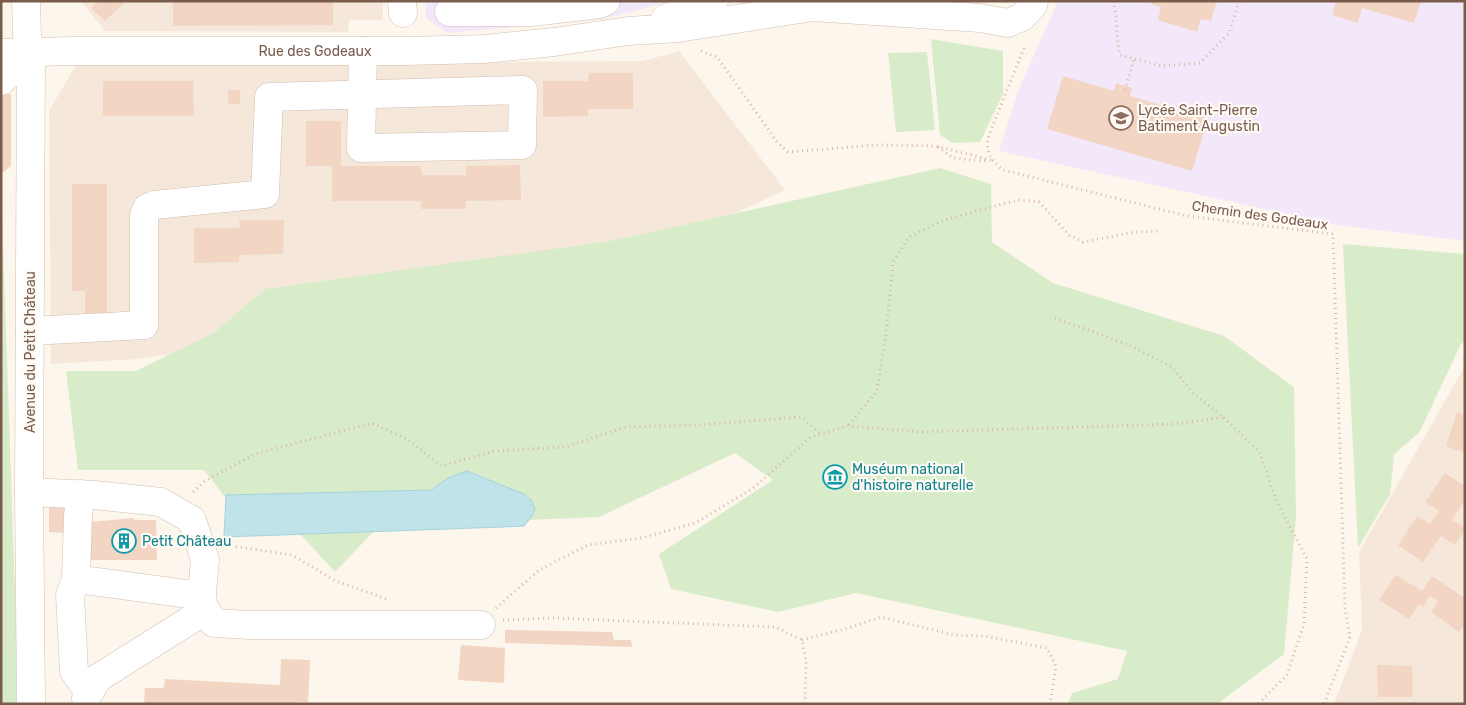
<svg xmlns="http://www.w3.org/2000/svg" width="1466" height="705" font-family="Rubik,sans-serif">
<rect width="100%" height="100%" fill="#fdf6ec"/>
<path fill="#f5e8da" d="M81,1H383V20H349L348,32L105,31Z
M679,51L785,190L637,258L233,345L138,359L51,364L49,111L76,65L643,61Z
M1465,366V704H1334L1362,630L1359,552Z"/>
<path fill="#f3e8fa" d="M426,1H673L603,19L448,33L426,18Z
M1058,1H1465V241L1337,225L999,151L1018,91Z"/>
<path fill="#d8ecc9" d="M931,39L1003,51V94L980,142L952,143L940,135Z
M927,52L935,130L896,132L888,53Z
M940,168L991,184L992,242L1053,283L1224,336L1294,387L1296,516L1284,654L1217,704H1068L1072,693L1118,679L1127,651L856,593L778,612L671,589L659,554L773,480L735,453L599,517L379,526L335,572L292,525L244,522L204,470H78L66,371H136L215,332L265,289L611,241Z
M1,186L17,651L16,704H1Z
M1343,244L1465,254V341L1461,344L1419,433L1394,454L1390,494L1358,548Z"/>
<path fill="#bfe3e8" stroke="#a5d3da" d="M467,471L524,494L531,500L535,509L532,516L524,526L503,527L224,537L226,495L431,490L448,478Z"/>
<path fill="#f3d5c3" d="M98,1H126L105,21L91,8Z
M173,1H333V25L173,26Z
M1152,1H1217L1211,21L1201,19L1197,32L1158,20L1161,7L1151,4Z
M1336,1H1421L1414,23L1362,8L1358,23L1332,15Z
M589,73H633V109H588V116L543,117V81H588Z
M1063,76L1114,91L1116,83L1132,88L1130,96L1208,119L1192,171L1047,129Z
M103,81H193L194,116H103Z
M228,90H240V104H228Z
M1,94H11V166L1,174Z
M306,121H341V166H421L422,175H466V166L520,165L521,200L466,201V209H421V201H332V166H306Z
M72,184H107V314H85V291H72Z
M239,220H284L283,254L239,255V262L194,263V228H240Z
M1457,412L1465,415V453L1446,446Z
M1445,473L1465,486V500L1452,520L1465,528V530L1455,545L1441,536L1423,562L1398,545L1417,516L1430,524L1439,511L1425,502Z
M49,499H70L68,531H63V533L49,532Z
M133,518L134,520H156L157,560H91V522Z
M1396,575L1422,591L1432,576L1465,598V624L1459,632L1431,612L1438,601L1430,596L1423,607L1419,604L1409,619L1379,600Z
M505,630L612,632L614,640H631L632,647L505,643Z
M461,645L505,648L504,683L458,680Z
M281,659L310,660L308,702H297V704H144L145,688H164L165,679L280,685Z
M1377,665L1412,666L1413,697H1378Z"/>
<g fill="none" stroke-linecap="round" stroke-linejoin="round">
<g stroke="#d1beb0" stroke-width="29">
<g id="minor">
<path d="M26,1L27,35L31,53L29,492L31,704"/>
<path d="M402,1L403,13"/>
<path d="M449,12H532L600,4L606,1"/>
<path d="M665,19L714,1"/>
<path id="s1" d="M1,53L73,51H406L484,49L554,42L628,31L678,28L813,7L980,18L1008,23L1022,17L1033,5L1034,1"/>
<path d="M1,81L31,53"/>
<path d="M30,331L144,325V215L147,208L154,205L265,194L269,97L523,90L522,145L361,148L363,51"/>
<path d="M29,492L94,495L161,502L192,520L205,560L201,603L214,623L249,625H481"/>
<path d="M81,494L78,516L76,579L70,595L74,671L89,692"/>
<path d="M76,579L202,596"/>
<path d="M86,698L98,678L206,610"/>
</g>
</g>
<path stroke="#d9b8a5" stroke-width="3" stroke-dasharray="1 4" stroke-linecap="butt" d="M1113,1C1118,19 1116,37 1120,55L1161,66L1200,63L1229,33L1239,1
M1024,48L989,135C985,152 990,159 1003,170L1187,216L1333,234L1345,608L1350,637L1324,704
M701,51L717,57L777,142L788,152L876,145L936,146L991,160
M1125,90L1134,59
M938,147L953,158L982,161L988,160
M1055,318L1129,345L1172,367L1193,393L1223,417L1259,451L1276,500L1307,559L1304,624L1287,675L1258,704
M849,425L877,391L886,334L893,262L909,237L944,220L1018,200L1039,202L1069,235L1083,242L1135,232L1159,231
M193,492L205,481L255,454L372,423L409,440L441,466L494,451L565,447L626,427L698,425L801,417L821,434
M226,545L292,555L336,581L386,599
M496,608L539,570L588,545L641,538L695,523L752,489L811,437L848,426L921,432L1176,424L1223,417
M503,620L553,618L775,627L802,640L806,661L805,704
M802,640L845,629L881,617L954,635L984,636L1047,648L1056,666L1050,704"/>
<use href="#minor" stroke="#fff" stroke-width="28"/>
</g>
<defs>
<g id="school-ring" transform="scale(1.25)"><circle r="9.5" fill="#fffaf3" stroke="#8d6e63" stroke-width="1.5"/><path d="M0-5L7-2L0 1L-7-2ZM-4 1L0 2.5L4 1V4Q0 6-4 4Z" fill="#8d6e63"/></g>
<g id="museum-ring" transform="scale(1.25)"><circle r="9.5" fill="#fffaf3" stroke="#0f9aa8" stroke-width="1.5"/><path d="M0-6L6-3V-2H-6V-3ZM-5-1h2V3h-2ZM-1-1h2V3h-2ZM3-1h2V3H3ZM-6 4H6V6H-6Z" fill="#0f9aa8"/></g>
<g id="building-ring" transform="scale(1.25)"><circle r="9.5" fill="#fffaf3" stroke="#0f9aa8" stroke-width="1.5"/><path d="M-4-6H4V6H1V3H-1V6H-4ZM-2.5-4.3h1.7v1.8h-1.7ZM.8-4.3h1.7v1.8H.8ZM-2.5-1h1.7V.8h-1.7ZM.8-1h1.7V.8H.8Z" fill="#0f9aa8"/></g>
</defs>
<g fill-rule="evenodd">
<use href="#school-ring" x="1121" y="118"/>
<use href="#museum-ring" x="835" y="477"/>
<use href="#building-ring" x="124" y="541"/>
</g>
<g text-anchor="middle" stroke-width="4.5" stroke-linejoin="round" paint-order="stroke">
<g font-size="14" fill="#7a5c4d" stroke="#fffaf3">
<text dy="5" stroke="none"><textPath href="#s1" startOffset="314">Rue des Godeaux</textPath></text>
<text transform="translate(1260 215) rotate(8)" y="5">Chemin des Godeaux</text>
<text transform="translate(30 352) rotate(-90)" y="5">Avenue du Petit Château</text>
</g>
<g font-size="14" fill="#785e54" stroke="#fffaf3" text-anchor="start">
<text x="1138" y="115">Lycée Saint-Pierre<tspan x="1138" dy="16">Batiment Augustin</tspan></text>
</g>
<g font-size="14" fill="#0d838f" stroke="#fffaf3" text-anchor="start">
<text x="852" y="474">Muséum national<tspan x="852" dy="16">d'histoire naturelle</tspan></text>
<text x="142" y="546">Petit Château</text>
</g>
</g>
<rect width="1466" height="705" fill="none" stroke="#7a5c4d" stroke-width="5"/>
</svg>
